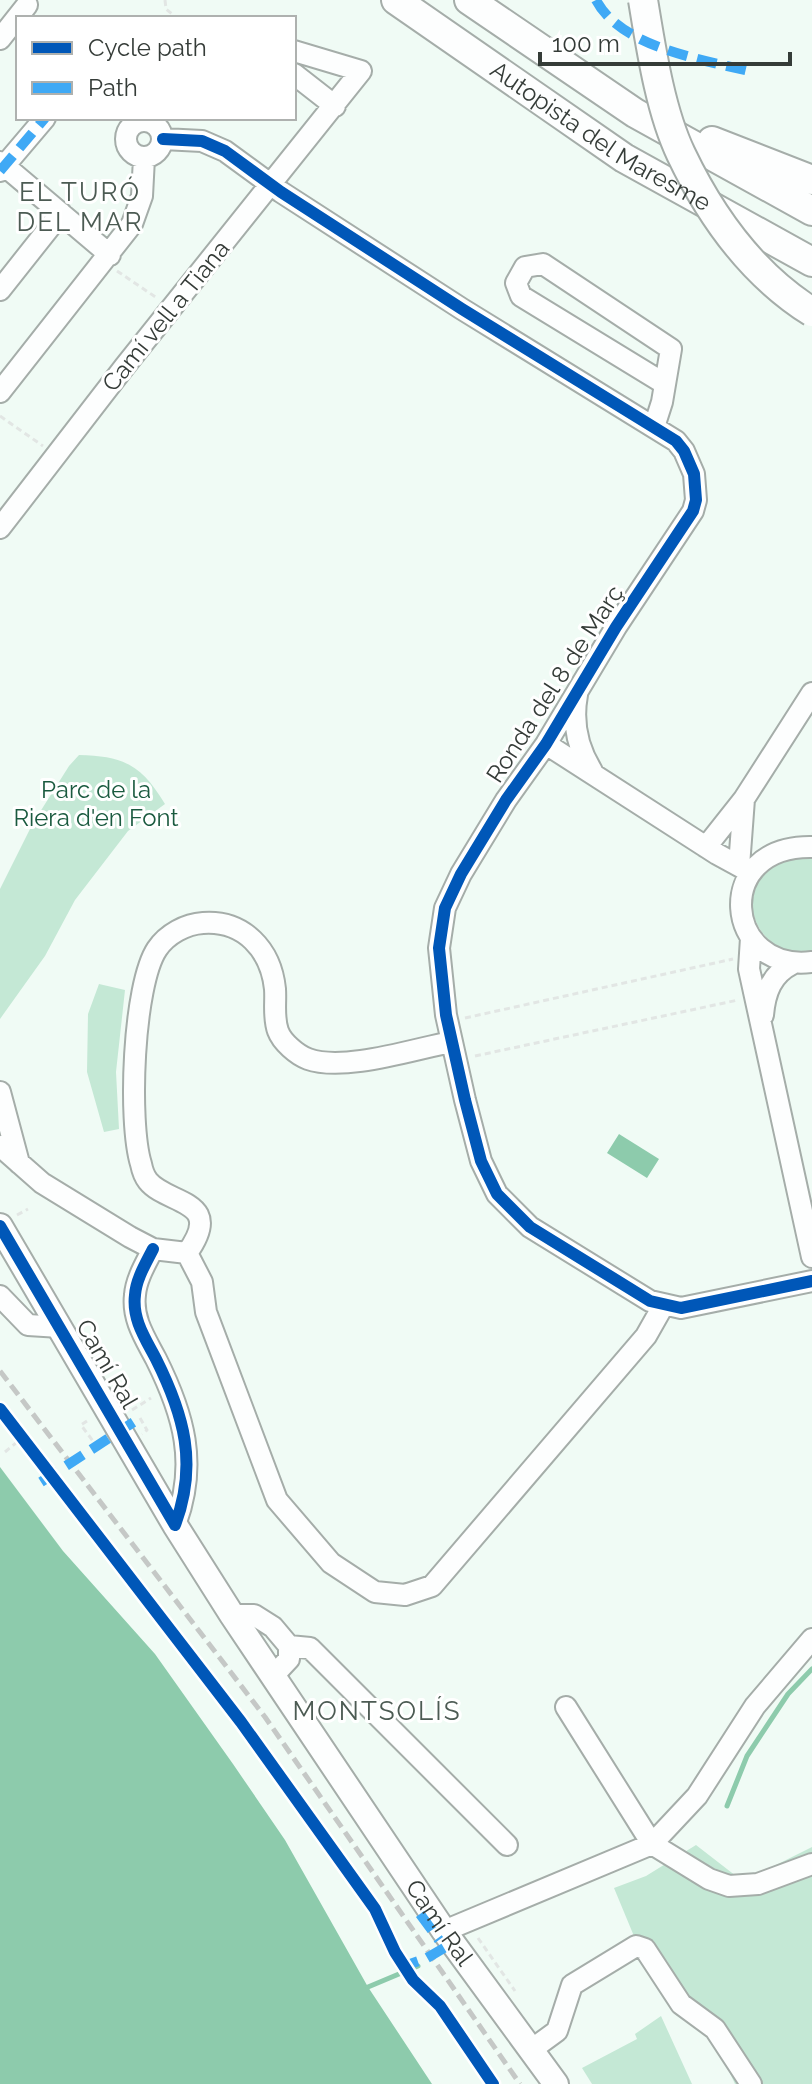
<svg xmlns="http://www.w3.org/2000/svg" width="812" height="2084" font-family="Raleway,sans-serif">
<rect width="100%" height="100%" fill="#f0fbf5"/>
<path fill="#c4e8d5" d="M79,755C125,756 142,766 165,804L128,831L75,900L45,956L0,1019V889L33,823L69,766Z
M810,856L812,857V952C752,962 730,880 778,861C787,858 800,858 810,856Z
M99,984L125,990L116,1072L119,1129L104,1132L87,1072L88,1014Z
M696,1845L736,1876L762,1872L812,1847V2084H735L700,2009L684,1991L667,1961L657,1952L636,1941L614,1888L646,1876Z
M661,2016L692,2084H592L582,2068L637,2039L635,2034Z"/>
<path fill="#8dcbac" d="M619,1134L659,1159L647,1178L607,1153Z
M0,1467L63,1551L155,1654L233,1764L285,1840L368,1987L432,2084H0Z"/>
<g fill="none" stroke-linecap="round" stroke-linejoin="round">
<path stroke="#8dcbac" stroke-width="5" d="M727,1806L747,1756L788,1694L812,1669
M368,1987L418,1966"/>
<g stroke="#a5ada9" stroke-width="24">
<path id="minor" d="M0,39L27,5
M294,74L335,106
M126 139a18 18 0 1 1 36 0a18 18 0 1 1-36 0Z
M163,139L202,141L225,151L281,192L462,309L676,441L684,451L694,474L696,500L693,511L616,627L546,744L506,800L461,874L445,908L439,948L446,1015L465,1100L481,1161L497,1194L530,1227L650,1301L681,1308L812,1281
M0,162L110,255
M0,171L45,118
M0,290L61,213
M0,392L132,224L142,196L144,158
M654,427L662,402L671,349L543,264L525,267L516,283L521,296L665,384
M0,528L125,366L361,71L294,51
M577,695C572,722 577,747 592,771
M546,744L717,854L750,872
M706,847L744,799L812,693
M812,847C711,845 724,973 812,962
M739,866L744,799
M751,938L749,969L812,1257
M763,1015C765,992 772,974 792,964
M0,1092L19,1163
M0,1146L42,1183L130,1237L153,1249L187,1253
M153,1249C146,1263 136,1279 135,1295C132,1319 145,1338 156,1359C184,1415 198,1464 175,1525
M187,1253L202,1282L206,1312L277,1500L331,1563L375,1592L405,1595L432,1586L646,1336L663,1306
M187,1253C226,1199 167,1205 148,1181C144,1176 142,1169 141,1164C128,1122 133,985 157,949C167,934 186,924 203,923C244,920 271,950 275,989C276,1003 273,1017 278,1031C282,1042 297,1055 308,1059C344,1072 414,1049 451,1042
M0,1296L28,1325L60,1327
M232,1615H254L273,1627L289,1646V1659L274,1675
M289,1646L310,1648L507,1845
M566,1707L652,1844L709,1879L729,1886L758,1884L812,1864
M444,1931L652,1844L697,1796L755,1706L812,1639
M531,2050L557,2031L572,1985L636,1946L645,1949L681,2004L715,2029L751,2084"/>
</g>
<g stroke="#a5ada9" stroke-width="28">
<g id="major">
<path id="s1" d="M0,1226L175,1525L232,1615L444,1931L556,2084"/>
</g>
</g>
<g stroke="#a5ada9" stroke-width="32">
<g id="highway">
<path id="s2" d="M396,0L624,158L812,262"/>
<path d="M469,0L635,113L812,211"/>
<path d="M712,141L812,180"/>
</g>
</g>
<path stroke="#e2e6e4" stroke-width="3" stroke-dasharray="6 4" stroke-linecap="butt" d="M165,0L166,9L177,18
M117,271L157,298
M0,416L43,446
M465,1018L733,959
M475,1056L738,1000
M17,1215L28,1209
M0,1409L241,1722L375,1909L395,1952L413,1980L440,2006L493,2084
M132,1410L151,1398
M140,1418L147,1430L142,1434
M87,1421L81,1425L96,1445
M5,1452L22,1438
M478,1938L515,1991"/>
<use href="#minor" stroke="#fdfefe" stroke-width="20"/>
<use href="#major" stroke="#fdfefe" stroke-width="24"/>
<use href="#highway" stroke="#fdfefe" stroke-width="28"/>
<path stroke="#c5c8c6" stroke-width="5" stroke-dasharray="12 6" stroke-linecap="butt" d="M0,1371L265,1717L520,2084"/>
<g stroke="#a5ada9" stroke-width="32" stroke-linecap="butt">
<path id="highway-bridge" d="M643,0C651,48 660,110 681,154C711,217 753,275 812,312"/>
</g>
<use href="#highway-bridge" stroke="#fdfefe" stroke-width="28"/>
<path stroke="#3fa9f5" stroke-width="10" stroke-dasharray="20 10" stroke-linecap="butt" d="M596,0C621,48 705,60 753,72
M0,171L45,118
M41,1482L140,1418
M420,1914L439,1940
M399,1968L427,1958L444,1948"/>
<g stroke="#fff" stroke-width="17">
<path id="cycleway" d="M163,139L202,141L225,151L281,192L462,309L676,441L684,451L694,474L696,500L693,511L616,627L546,744L506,800L461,874L445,908L439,948L446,1015L465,1100L481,1161L497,1194L530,1227L650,1301L681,1308L812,1281
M0,1226L175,1525
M153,1249C146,1263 136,1279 135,1295C132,1319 145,1338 156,1359C184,1415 198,1464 175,1525
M0,1409L241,1722L375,1909L395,1952L413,1980L440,2006L493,2084"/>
</g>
<use href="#cycleway" stroke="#0057b8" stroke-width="12"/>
</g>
<g text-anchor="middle" stroke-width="6" stroke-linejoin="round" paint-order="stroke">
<g font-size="24" fill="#353c38" stroke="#fff">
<text dy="8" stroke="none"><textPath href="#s2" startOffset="246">Autopista del Maresme</textPath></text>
<text transform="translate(166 316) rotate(-51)" y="8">Camí vell a Tiana</text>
<text transform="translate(555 684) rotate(-57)" y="8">Ronda del 8 de Març</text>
<text transform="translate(107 1364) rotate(60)" y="8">Camí Ral</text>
<text dy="8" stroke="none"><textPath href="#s1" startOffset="824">Camí Ral</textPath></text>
</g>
<g font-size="24" fill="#1a5a3f" stroke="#fff">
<text x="96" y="798">Parc de la<tspan x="96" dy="28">Riera d'en Font</tspan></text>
</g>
<g font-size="26" letter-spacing="2" fill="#4c5b53" stroke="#fff">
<text x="80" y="201">EL TURÓ<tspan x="80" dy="30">DEL MAR</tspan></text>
<text x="377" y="1720">MONTSOLÍS</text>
</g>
</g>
<rect x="16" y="16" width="280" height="104" fill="#ffffff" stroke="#aeb1af" stroke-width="2"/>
<rect x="32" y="42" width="40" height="12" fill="#0057b8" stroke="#aeb1af" stroke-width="2"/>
<text x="88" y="56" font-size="24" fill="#353c38">Cycle path</text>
<rect x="32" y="82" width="40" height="12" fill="#3fa9f5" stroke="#aeb1af" stroke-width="2"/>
<text x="88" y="96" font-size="24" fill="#353c38">Path</text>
<path d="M540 52v12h250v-12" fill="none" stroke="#353c38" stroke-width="4"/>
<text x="552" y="52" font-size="24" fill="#353c38" stroke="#ffffff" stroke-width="6" paint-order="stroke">100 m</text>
</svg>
